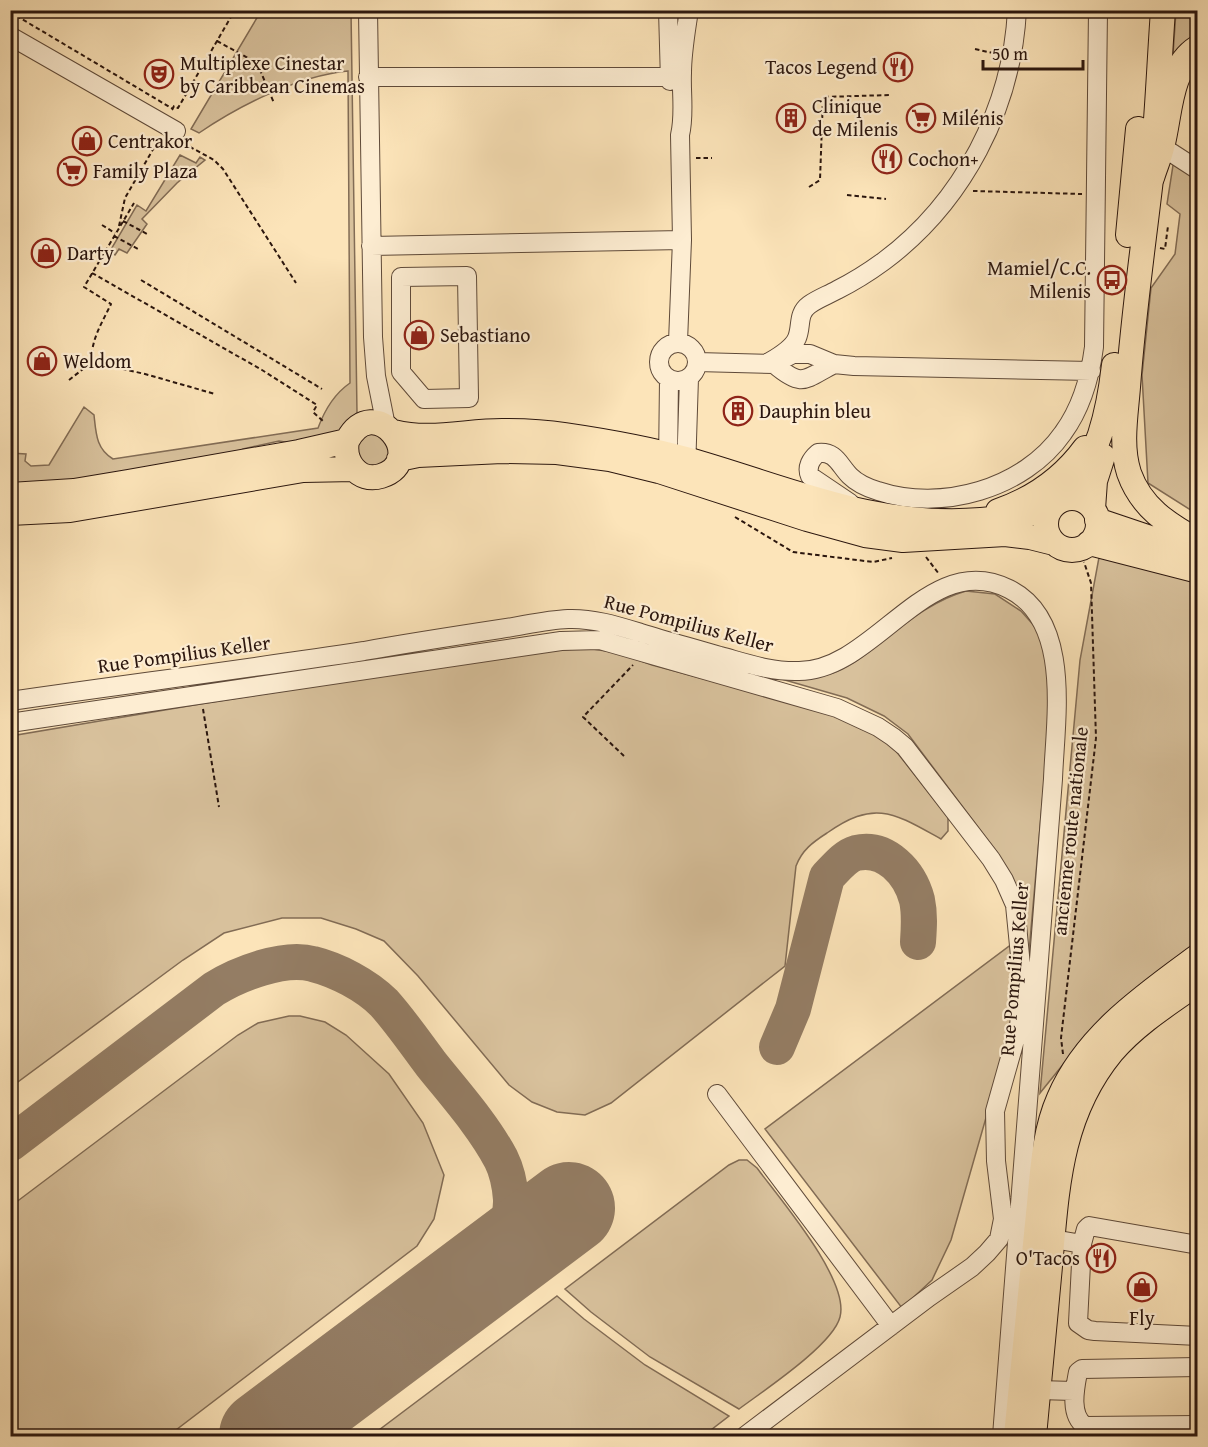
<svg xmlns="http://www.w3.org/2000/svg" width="1208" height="1447" font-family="'Gentium Book Plus',serif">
<rect width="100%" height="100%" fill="#fce4b9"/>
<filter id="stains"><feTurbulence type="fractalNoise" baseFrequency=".00333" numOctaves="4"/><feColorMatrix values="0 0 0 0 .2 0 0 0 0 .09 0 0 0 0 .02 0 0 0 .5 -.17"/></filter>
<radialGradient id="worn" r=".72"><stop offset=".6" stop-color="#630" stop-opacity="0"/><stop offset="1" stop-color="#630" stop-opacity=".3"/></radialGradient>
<path fill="#d8c19c" stroke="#826c55" stroke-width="1.5" d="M261,11H351L357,413L336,434L297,444L279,441L243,449L228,458L104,479L11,486L10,453L26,454L25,461L31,466L49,465L84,407L94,415C96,433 96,449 113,459L318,428C325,409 334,394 350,383L348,71C298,76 240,105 199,133L191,129Z
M1176,11H1197V36L1172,69Z
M180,155L196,163L200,157L205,160L177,183L142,219L147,224L127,253L119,249L115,255L110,251L137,205L146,211Z
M1174,159L1197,177V514L1148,483L1142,375L1151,288L1175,254L1180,214L1167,204Z
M379,429L393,459L369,472L352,446L354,439Z
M1100,552L1197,580V946L1086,1036L1040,1093L1080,660Z
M966,591L995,594L1021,611L1037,629L1053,681L1028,963L1017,893L998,854L908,734L884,716L847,698L778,678C797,678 815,679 833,673C849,668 864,656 876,646C905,624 931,601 966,591Z
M586,648L619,653L652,665L839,715L874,731L892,746L948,817V831L941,839C894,813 875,799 827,833C813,842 802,850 796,866L785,966L611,1103L585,1115L557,1112L532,1102L509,1085L418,976L384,941L356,929L321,918H282L224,933L183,960L11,1087V736L206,703L537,652Z
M1012,944L1016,1013L951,1240L932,1280L902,1308L765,1129Z
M289,1016H300L325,1022L346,1035L389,1074L423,1123L444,1175L434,1219L417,1246L168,1436H11V1206L238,1035L258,1023Z
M739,1160H747L757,1168C779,1198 850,1280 840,1317C833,1345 763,1391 739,1409L650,1357L591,1312L565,1289L729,1165Z
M557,1296L584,1319L645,1365L729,1416L703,1436H371Z"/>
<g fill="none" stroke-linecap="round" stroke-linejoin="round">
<path stroke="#947d64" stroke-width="36" d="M777,1047L793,1009L827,877C835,869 845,856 856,853C886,846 910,873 917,900C920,914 919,928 918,942
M10,1144L214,989C238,974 284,956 313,964C337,970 366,985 384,1003C401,1022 416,1044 431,1064C455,1094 483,1125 501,1159C507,1171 510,1186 511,1199C512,1231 493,1256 474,1280"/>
<path stroke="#947d64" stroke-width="92" d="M265,1436L569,1208"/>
<g stroke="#5f4a39" stroke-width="20">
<path id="minor" d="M368,10L373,337L376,376L386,426
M668,10L670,81
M10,36L176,131
M368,77H670
M1161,146L1198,170
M371,246L682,240
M467,276L469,398L424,399L401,372V277Z
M678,342L682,240L680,135C685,114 681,94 682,73C682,52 686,31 689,10
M659 362a19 19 0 1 1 38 0a19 19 0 1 1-38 0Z
M697,362L774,364L793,354H810L834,364L854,366L1091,371
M766,364C776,358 792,350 797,338C802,326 797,314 809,305C817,299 828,295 837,290C853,282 869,272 884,261C963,202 1012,108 1017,10
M774,364C803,389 805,379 834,364
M668,464L669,379
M686,471L689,378
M850,503L810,476C806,467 811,459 818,453C836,451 839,465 850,476C857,483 868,488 878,491C941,512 1024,489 1063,433C1082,407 1090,378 1094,347L1098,10
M10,701C128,684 246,669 364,651C409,643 454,636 500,629C522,626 545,620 568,619C593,618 618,626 641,633C667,641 693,648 720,656C746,663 771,672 799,671C875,671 928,548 1009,589C1073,621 1055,721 1053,779L1002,1436
M10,723L561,641L600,640L837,708L878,727L893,737L905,747L991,859L1004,880L1015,905L1023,986L1019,1026L995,1111L996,1161L1003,1219L999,1239L987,1253L972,1267L929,1297L745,1436
M717,1094L891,1326
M1053,1239L1082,1244L1086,1229L1089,1226L1198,1245
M1082,1244L1078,1323L1088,1330L1095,1331L1198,1336
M1198,1367L1082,1369L1078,1372C1075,1388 1069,1415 1085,1426L1198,1425
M1038,1390L1074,1391"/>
</g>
<g stroke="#2b160e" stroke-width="26">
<path id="major" d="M1163,10C1159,66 1157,123 1151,179C1143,248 1133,317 1128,387C1126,414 1120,446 1129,473C1141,507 1167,524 1198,541
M1128,235L1138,129
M394,432C429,441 466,431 502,431C523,431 545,432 565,435C606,441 646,448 686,459C786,487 873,529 981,520C1005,518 1029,516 1052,507
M399,459L418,455L502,451L557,452L610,459L659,471L807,519L865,535L903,540L1005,534L1030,537L1054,543
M10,495L74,491L128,482L299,452L347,441C374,389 430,460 381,476C358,483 343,461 347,441
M1068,498C1098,454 1108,417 1114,365
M1046 524a26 26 0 1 1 52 0a26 26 0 1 1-52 0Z
M1093,509L1095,481L1103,456
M998,511C1033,499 1063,478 1085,448
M10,513L70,510L303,470L354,469
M1097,520L1198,554
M1089,543L1198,571
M1016,1436C1023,1362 1030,1288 1038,1214C1042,1176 1043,1134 1059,1098C1086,1035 1145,995 1198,956
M1034,1436C1039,1383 1044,1330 1049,1277C1057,1195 1057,1119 1112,1052C1136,1024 1168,1004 1198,983"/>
</g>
<g stroke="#2b160e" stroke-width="29">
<path id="highway" d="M1151,176C1154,166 1159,155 1161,145C1169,114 1168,68 1198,49"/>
</g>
<path stroke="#2b160e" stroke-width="2" stroke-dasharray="4.5 3" stroke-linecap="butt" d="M10,12L173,109
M217,41L257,63L274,103
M975,49L997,54
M172,110L174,106L178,108L235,10
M183,143L214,160L223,169L296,283
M696,158H712
M809,187L820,180L823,97L890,95
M973,191L1082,194
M847,195L886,199
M123,221L149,235
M102,225L115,233
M119,226L125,198L159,139
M114,236L138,249
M1160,248L1165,249L1168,226
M92,273L262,370L317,405L313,412L323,421
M141,280L322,389
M92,362C90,341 102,323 111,304L84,287L134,203
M69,380L92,362L145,374L215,394
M735,517L793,552L873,562L892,558
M926,557L939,574
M203,709L219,807
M624,756L583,717L633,665
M1063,1054L1061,1038L1096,738L1091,583L1084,562"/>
<use href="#minor" stroke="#fdedd2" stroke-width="18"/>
<use href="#major" stroke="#fce4b9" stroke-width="24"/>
<use href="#highway" stroke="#fce4b9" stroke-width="27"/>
</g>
<defs>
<g id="restaurant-ring" transform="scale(1.5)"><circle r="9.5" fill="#fdedd2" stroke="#8f2418" stroke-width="1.5"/><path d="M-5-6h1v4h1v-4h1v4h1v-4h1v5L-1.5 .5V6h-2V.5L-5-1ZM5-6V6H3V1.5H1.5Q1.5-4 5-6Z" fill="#8f2418"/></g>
<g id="theatre-ring" transform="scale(1.5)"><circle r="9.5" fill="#fdedd2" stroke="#8f2418" stroke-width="1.5"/><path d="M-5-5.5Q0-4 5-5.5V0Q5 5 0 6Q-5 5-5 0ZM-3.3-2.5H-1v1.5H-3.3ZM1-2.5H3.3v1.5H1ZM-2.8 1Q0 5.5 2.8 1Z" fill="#8f2418"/></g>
<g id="building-ring" transform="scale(1.5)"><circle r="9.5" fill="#fdedd2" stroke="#8f2418" stroke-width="1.5"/><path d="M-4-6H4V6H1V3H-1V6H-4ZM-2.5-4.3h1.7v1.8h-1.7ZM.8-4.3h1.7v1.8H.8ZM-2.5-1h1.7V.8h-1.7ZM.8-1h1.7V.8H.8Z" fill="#8f2418"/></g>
<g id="supermarket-ring" transform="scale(1.5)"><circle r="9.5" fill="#fdedd2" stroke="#8f2418" stroke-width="1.5"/><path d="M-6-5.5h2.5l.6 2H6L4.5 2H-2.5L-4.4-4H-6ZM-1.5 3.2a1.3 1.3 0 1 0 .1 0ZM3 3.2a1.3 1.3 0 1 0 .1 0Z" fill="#8f2418"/></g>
<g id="shop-ring" transform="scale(1.5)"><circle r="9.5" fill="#fdedd2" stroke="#8f2418" stroke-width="1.5"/><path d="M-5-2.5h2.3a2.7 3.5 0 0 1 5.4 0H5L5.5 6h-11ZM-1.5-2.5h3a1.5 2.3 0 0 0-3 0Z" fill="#8f2418"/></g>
<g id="bus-ring" transform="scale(1.5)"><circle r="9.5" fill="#fdedd2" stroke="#8f2418" stroke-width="1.5"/><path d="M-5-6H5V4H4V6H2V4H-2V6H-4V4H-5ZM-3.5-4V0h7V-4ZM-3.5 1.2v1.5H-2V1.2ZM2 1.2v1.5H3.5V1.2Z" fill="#8f2418"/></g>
</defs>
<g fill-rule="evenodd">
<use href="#restaurant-ring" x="898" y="67"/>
<use href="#theatre-ring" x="159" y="74"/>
<use href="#building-ring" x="791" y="118"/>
<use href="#supermarket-ring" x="921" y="118"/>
<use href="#shop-ring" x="87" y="141"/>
<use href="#restaurant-ring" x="887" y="159"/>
<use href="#supermarket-ring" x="72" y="171"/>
<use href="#shop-ring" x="46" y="253"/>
<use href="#bus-ring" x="1112" y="280"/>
<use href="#shop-ring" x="419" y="335"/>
<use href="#shop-ring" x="42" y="361"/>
<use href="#building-ring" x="738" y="411"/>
<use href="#restaurant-ring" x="1101" y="1258"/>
<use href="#shop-ring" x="1142" y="1287"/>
</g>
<g text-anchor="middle" stroke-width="4.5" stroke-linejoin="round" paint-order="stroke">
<g font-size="20" fill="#2b160e" stroke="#fdedd2" text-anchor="start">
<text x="180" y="70">Multiplexe Cinestar<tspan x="180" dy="23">by Caribbean Cinemas</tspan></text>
<text x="877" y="74" text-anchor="end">Tacos Legend</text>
<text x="812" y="113">Clinique<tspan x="812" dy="23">de Milenis</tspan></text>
<text x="942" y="125">Milénis</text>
<text x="108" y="148">Centrakor</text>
<text x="908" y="166">Cochon+</text>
<text x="93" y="178">Family Plaza</text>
<text x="67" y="260">Darty</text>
<text x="1091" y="275" text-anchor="end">Mamiel/C.C.<tspan x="1091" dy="23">Milenis</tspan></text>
<text x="440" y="342">Sebastiano</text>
<text x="63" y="368">Weldom</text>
<text x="759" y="418">Dauphin bleu</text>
<text x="1080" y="1265" text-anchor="end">O'Tacos</text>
<text x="1142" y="1325" text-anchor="middle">Fly</text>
</g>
<g font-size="20" fill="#2b160e" stroke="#fdedd2">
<text transform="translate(689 623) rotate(15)" y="7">Rue Pompilius Keller</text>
<text transform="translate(184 654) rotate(-8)" y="7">Rue Pompilius Keller</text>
<text transform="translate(1070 831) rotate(-84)" y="7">ancienne route nationale</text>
<text transform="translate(1014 969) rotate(-85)" y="7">Rue Pompilius Keller</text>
</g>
</g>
<rect width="1208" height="1447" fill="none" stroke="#fce4b9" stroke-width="36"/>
<rect x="12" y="12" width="1184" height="1423" fill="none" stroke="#2b160e" stroke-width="3"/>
<rect x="18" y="18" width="1172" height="1411" fill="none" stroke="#2b160e" stroke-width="1.5"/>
<path d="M983 60v9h100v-9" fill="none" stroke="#2b160e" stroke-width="3"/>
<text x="992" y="60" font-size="18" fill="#2b160e" stroke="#fdedd2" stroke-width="4.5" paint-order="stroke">50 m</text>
<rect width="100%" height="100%" filter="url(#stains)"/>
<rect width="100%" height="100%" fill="url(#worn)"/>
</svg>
